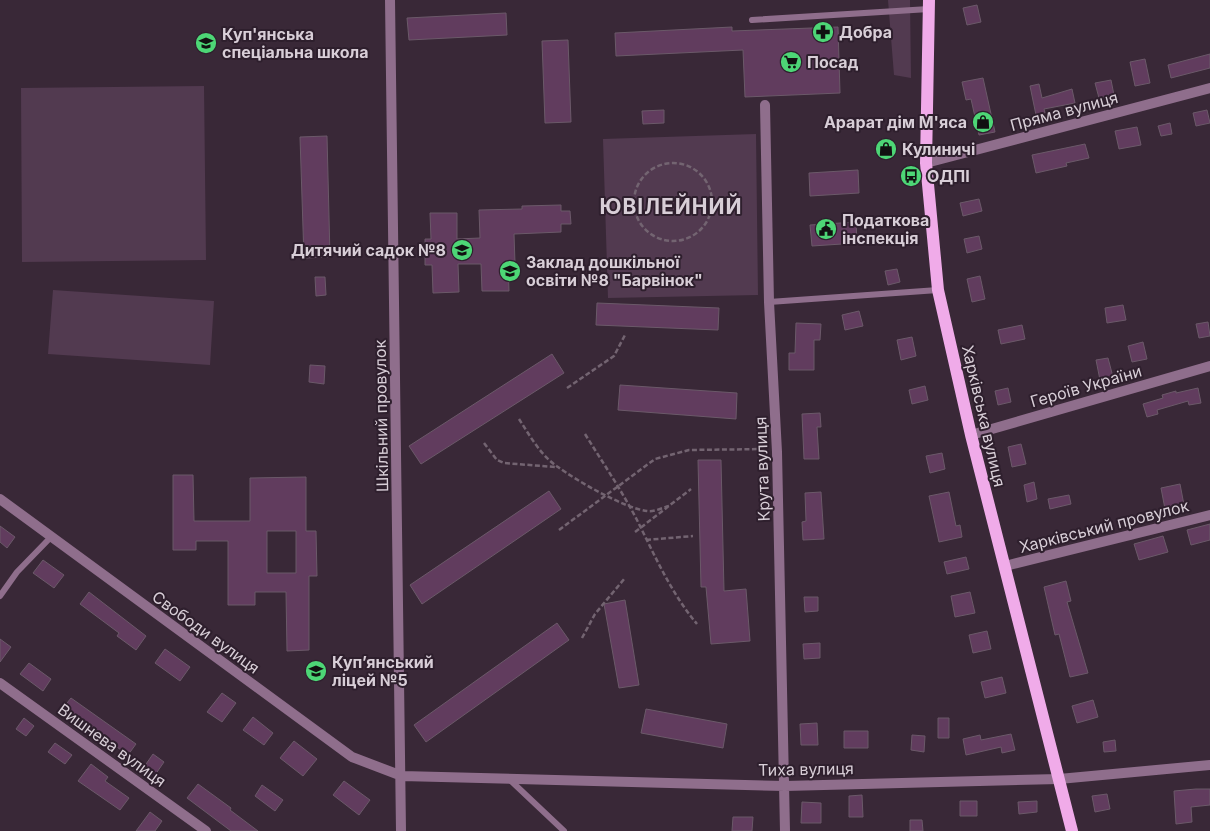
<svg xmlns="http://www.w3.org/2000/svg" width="1210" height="831" font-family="Inter,sans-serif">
<rect width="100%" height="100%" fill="#392837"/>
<path fill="#523a50" d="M888,0H910L911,78L894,75Z
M204,86L206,260L22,262L21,88Z
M756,134L758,295L608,298L603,139Z
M53,290L214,301L210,365L48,354Z"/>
<path fill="#613c5e" stroke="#6b5969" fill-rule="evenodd" d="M977,5L981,22L967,25L963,8Z
M506,13L507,35L409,40L407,18Z
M732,27V31L838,27L840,93L745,97L743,50L616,56L615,33Z
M568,40L571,122L545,123L542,41Z
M1210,54V68L1171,78L1168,65Z
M1145,59L1150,83L1135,86L1130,62Z
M983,78L995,132L979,135L971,99L966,100L962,82Z
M1111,80L1114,95L1099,98L1095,83Z
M1039,84L1042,98L1072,89L1075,103L1044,109L1045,113L1036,115L1030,86Z
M664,110V123L643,124L642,111Z
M1207,110L1210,123L1196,126L1193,113Z
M1170,123L1172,134L1161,136L1158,126Z
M1137,127L1141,145L1119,149L1115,131Z
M327,136L330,257L304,258L300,137Z
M1085,144L1089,158L1066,163L1067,166L1036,173L1032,155Z
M858,170L859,193L810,196L809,173Z
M979,199L982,211L963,216L960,203Z
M561,205V211H570L571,224H561V232L514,234L515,263H508L509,291H482L481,264H458L459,292L433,293L432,265H425V239H431L430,213H457V239L480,238L479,210L522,209V206Z
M856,222L857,243L812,246L810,225Z
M979,236L982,249L967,253L964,239Z
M897,269L900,282L888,285L885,271Z
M980,276L985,299L972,302L967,279Z
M315,277H325L326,295L316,296Z
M597,303L719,308L718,330L596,325Z
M1123,305L1126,320L1107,323L1105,308Z
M859,311L863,326L845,330L842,315Z
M1208,322L1210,336L1199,338L1196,324Z
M796,323L821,324L820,340H814V370H789V353H795Z
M1022,325L1025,339L1001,344L998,330Z
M912,337L916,356L901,360L897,340Z
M1143,342L1147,359L1132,362L1128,346Z
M552,354L564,373L421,464L409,446Z
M1108,358L1113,377L1100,380L1096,360Z
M310,365L325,366L324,384L309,382Z
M620,385L737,393L736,419L618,410Z
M925,386L928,400L912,404L909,390Z
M1008,388L1011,402L998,405L995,391Z
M1198,388L1201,403L1189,405L1188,401L1157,410L1158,414L1147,417L1143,404L1163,398L1162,395L1176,391V393Z
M820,413L821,427H817L819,459H804L802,414Z
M1021,444L1026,464L1012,467L1008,447Z
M942,453L945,469L930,473L926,456Z
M698,460H721L724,591L746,589L750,641L711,644L706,587H701Z
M173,475H193L194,521H250V478L306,477V531H316L317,576H309V650L287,651L286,592H255V605H228V541H196V550H173ZM267,531H296V573H267Z
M1034,482L1037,499L1027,502L1024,485Z
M1180,484L1184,505L1165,509L1161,488Z
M549,491L561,509L422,604L410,585Z
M821,492L824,539L803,540L802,522L806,521L805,493Z
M949,492L956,526L960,525L962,537L939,542L929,496Z
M1069,495L1071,504L1050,509L1048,499Z
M1210,524V540L1191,545L1187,530Z
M0,526L15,537L7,548L0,542Z
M1163,536L1168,552L1139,560L1134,544Z
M966,557L969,569L947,574L944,562Z
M43,560L64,575L54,588L33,573Z
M1066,581L1071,601L1067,602L1088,673L1070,677L1059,634L1055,635L1044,587Z
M89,592L146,636L136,650L117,636L119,633L80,604Z
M970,592L975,613L955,617L951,596Z
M804,597H818V611L805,612Z
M625,600L639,685L619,688L604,604Z
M557,623L569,640L426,742L414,725Z
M987,631L991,649L973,653L969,635Z
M0,639L11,647L0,662Z
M820,643V658L804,659L803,644Z
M165,649L190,667L180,681L155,663Z
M29,663L51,679L43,691L20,674Z
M1002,677L1006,693L985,698L981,682Z
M222,693L236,703L222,722L207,712Z
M71,698L136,744L128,755L63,708Z
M1093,700L1098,717L1077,723L1072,706Z
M646,709L727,724L723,748L641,733Z
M253,717L273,733L264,745L243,730Z
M24,718L34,726L26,736L16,729Z
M938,718H949V738H938Z
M817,723L818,745H801L800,724Z
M844,731H868V748H844Z
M1011,734L1015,750L1002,753L1001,747L966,755L963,739L980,735L981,740Z
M912,735L925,736L924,752L911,750Z
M1115,740L1116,751L1104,752L1103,742Z
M294,741L317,759L303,776L280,758Z
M55,743L72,755L65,764L48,752Z
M153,754L164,762L155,775L144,767Z
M91,764L108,777L105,781L129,798L120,810L78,781Z
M344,781L370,800L359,815L333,795Z
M198,784L231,808L230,810L258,831H231L187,798Z
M262,785L283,800L275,811L255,796Z
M1196,789H1210V805L1191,807L1192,822L1176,824L1174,791Z
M1107,794L1110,809L1095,812L1092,796Z
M862,795L863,817H849V796Z
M960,801H977V816H960Z
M1037,801V812L1019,814L1018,802Z
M802,802L821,803V823H801Z
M150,812L162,821L155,831H136Z
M733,817H753L752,831H732Z
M910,820H922L923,831H910Z"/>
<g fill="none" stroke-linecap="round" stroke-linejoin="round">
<path stroke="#736471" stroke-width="2.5" stroke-dasharray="5 2.5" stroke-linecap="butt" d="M634 202a39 39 0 1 1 78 0a39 39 0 1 1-78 0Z
M567,388L614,356L625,335
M519,419C530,436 541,456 558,467C577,481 624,508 647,511C654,512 662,508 669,506
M585,434C603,463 622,491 637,520C655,556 671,593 697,624
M484,443L497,460L504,463L555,467
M559,530L655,459L689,450L766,449
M635,532L691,489
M646,540L693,536
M582,638L595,614L625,578"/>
<path stroke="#8f6e8c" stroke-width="6" d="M752,20L929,9
M769,302L938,290
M0,596L17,572L50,538
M510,780L564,831"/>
<path stroke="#8f6e8c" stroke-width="10" d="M390,0L401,831
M765,105L769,302L777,452L785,831
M926,163L1210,88
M971,435L1210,366
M0,499L352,757L402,776L785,786L1059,779L1210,765
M1005,566L1210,515
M0,683L206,831"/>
<path stroke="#f0abe9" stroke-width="12" d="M929,0L926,163L938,290L971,435L1072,831"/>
</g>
<defs>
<g id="pharmacy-disc" transform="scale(1.125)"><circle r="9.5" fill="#4dd676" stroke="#2e1f2d"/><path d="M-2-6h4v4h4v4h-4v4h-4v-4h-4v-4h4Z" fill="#111"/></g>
<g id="school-disc" transform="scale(1.125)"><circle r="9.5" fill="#4dd676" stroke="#2e1f2d"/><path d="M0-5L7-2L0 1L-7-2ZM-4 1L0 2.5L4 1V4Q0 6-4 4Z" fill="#111"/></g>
<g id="supermarket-disc" transform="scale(1.125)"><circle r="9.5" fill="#4dd676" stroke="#2e1f2d"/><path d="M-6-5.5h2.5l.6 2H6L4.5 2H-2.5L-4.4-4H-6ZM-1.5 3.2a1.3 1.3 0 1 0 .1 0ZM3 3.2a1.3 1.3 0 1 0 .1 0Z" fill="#111"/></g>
<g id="shop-disc" transform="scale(1.125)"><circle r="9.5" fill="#4dd676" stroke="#2e1f2d"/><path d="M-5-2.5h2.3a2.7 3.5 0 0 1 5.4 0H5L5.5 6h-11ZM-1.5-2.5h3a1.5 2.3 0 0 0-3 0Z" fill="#111"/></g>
<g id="bus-disc" transform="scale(1.125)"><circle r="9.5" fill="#4dd676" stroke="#2e1f2d"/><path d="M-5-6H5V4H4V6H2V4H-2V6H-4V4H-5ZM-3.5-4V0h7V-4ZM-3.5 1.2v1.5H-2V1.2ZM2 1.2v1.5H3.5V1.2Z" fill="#111"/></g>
<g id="civic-disc" transform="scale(1.125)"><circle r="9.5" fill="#4dd676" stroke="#2e1f2d"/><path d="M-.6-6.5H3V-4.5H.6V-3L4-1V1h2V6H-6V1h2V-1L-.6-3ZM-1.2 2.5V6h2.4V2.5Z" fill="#111"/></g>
</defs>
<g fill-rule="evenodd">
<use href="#pharmacy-disc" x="823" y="32"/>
<use href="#school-disc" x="206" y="43"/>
<use href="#supermarket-disc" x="791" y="62"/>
<use href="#shop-disc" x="983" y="122"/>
<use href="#shop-disc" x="886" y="149"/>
<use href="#bus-disc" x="911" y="176"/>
<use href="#civic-disc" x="826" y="229"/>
<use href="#school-disc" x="462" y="250"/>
<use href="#school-disc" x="510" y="271"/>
<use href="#school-disc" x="316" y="671"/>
</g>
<g text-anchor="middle" stroke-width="4" stroke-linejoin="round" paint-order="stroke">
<g font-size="16" font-weight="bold" fill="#d8ced7" stroke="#2e1f2d" text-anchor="start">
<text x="839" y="38">Добра</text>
<text x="222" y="40">Куп'янська<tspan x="222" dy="18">спеціальна школа</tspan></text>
<text x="807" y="68">Посад</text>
<text x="967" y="128" text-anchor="end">Арарат дім М'яса</text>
<text x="902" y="155">Кулиничі</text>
<text x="927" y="182">ОДПІ</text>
<text x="842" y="226">Податкова<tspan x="842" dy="18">інспекція</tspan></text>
<text x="446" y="256" text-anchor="end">Дитячий садок №8</text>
<text x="526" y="268">Заклад дошкільної<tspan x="526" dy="18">освіти №8 "Барвінок"</tspan></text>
<text x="332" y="668">Куп’янський<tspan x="332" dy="18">ліцей №5</tspan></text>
</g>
<g font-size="16" fill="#d8ced7" stroke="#2e1f2d">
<text transform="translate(1064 111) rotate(-15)" y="6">Пряма вулиця</text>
<text transform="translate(1086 386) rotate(-16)" y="6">Героїв України</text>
<text transform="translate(381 416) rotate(-91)" y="6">Шкільний провулок</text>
<text transform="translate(984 416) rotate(77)" y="6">Харківська вулиця</text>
<text transform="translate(762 469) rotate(-92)" y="6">Крута вулиця</text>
<text transform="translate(1104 526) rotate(-14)" y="6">Харківський провулок</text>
<text transform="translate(206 632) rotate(36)" y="6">Свободи вулиця</text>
<text transform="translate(112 745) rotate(36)" y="6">Вишнева вулиця</text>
<text transform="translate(806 769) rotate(-1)" y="6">Тиха вулиця</text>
</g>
<g font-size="21" font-weight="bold" letter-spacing="1" fill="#d8ced7" stroke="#2e1f2d">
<text x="671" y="214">ЮВІЛЕЙНИЙ</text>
</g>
</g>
</svg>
